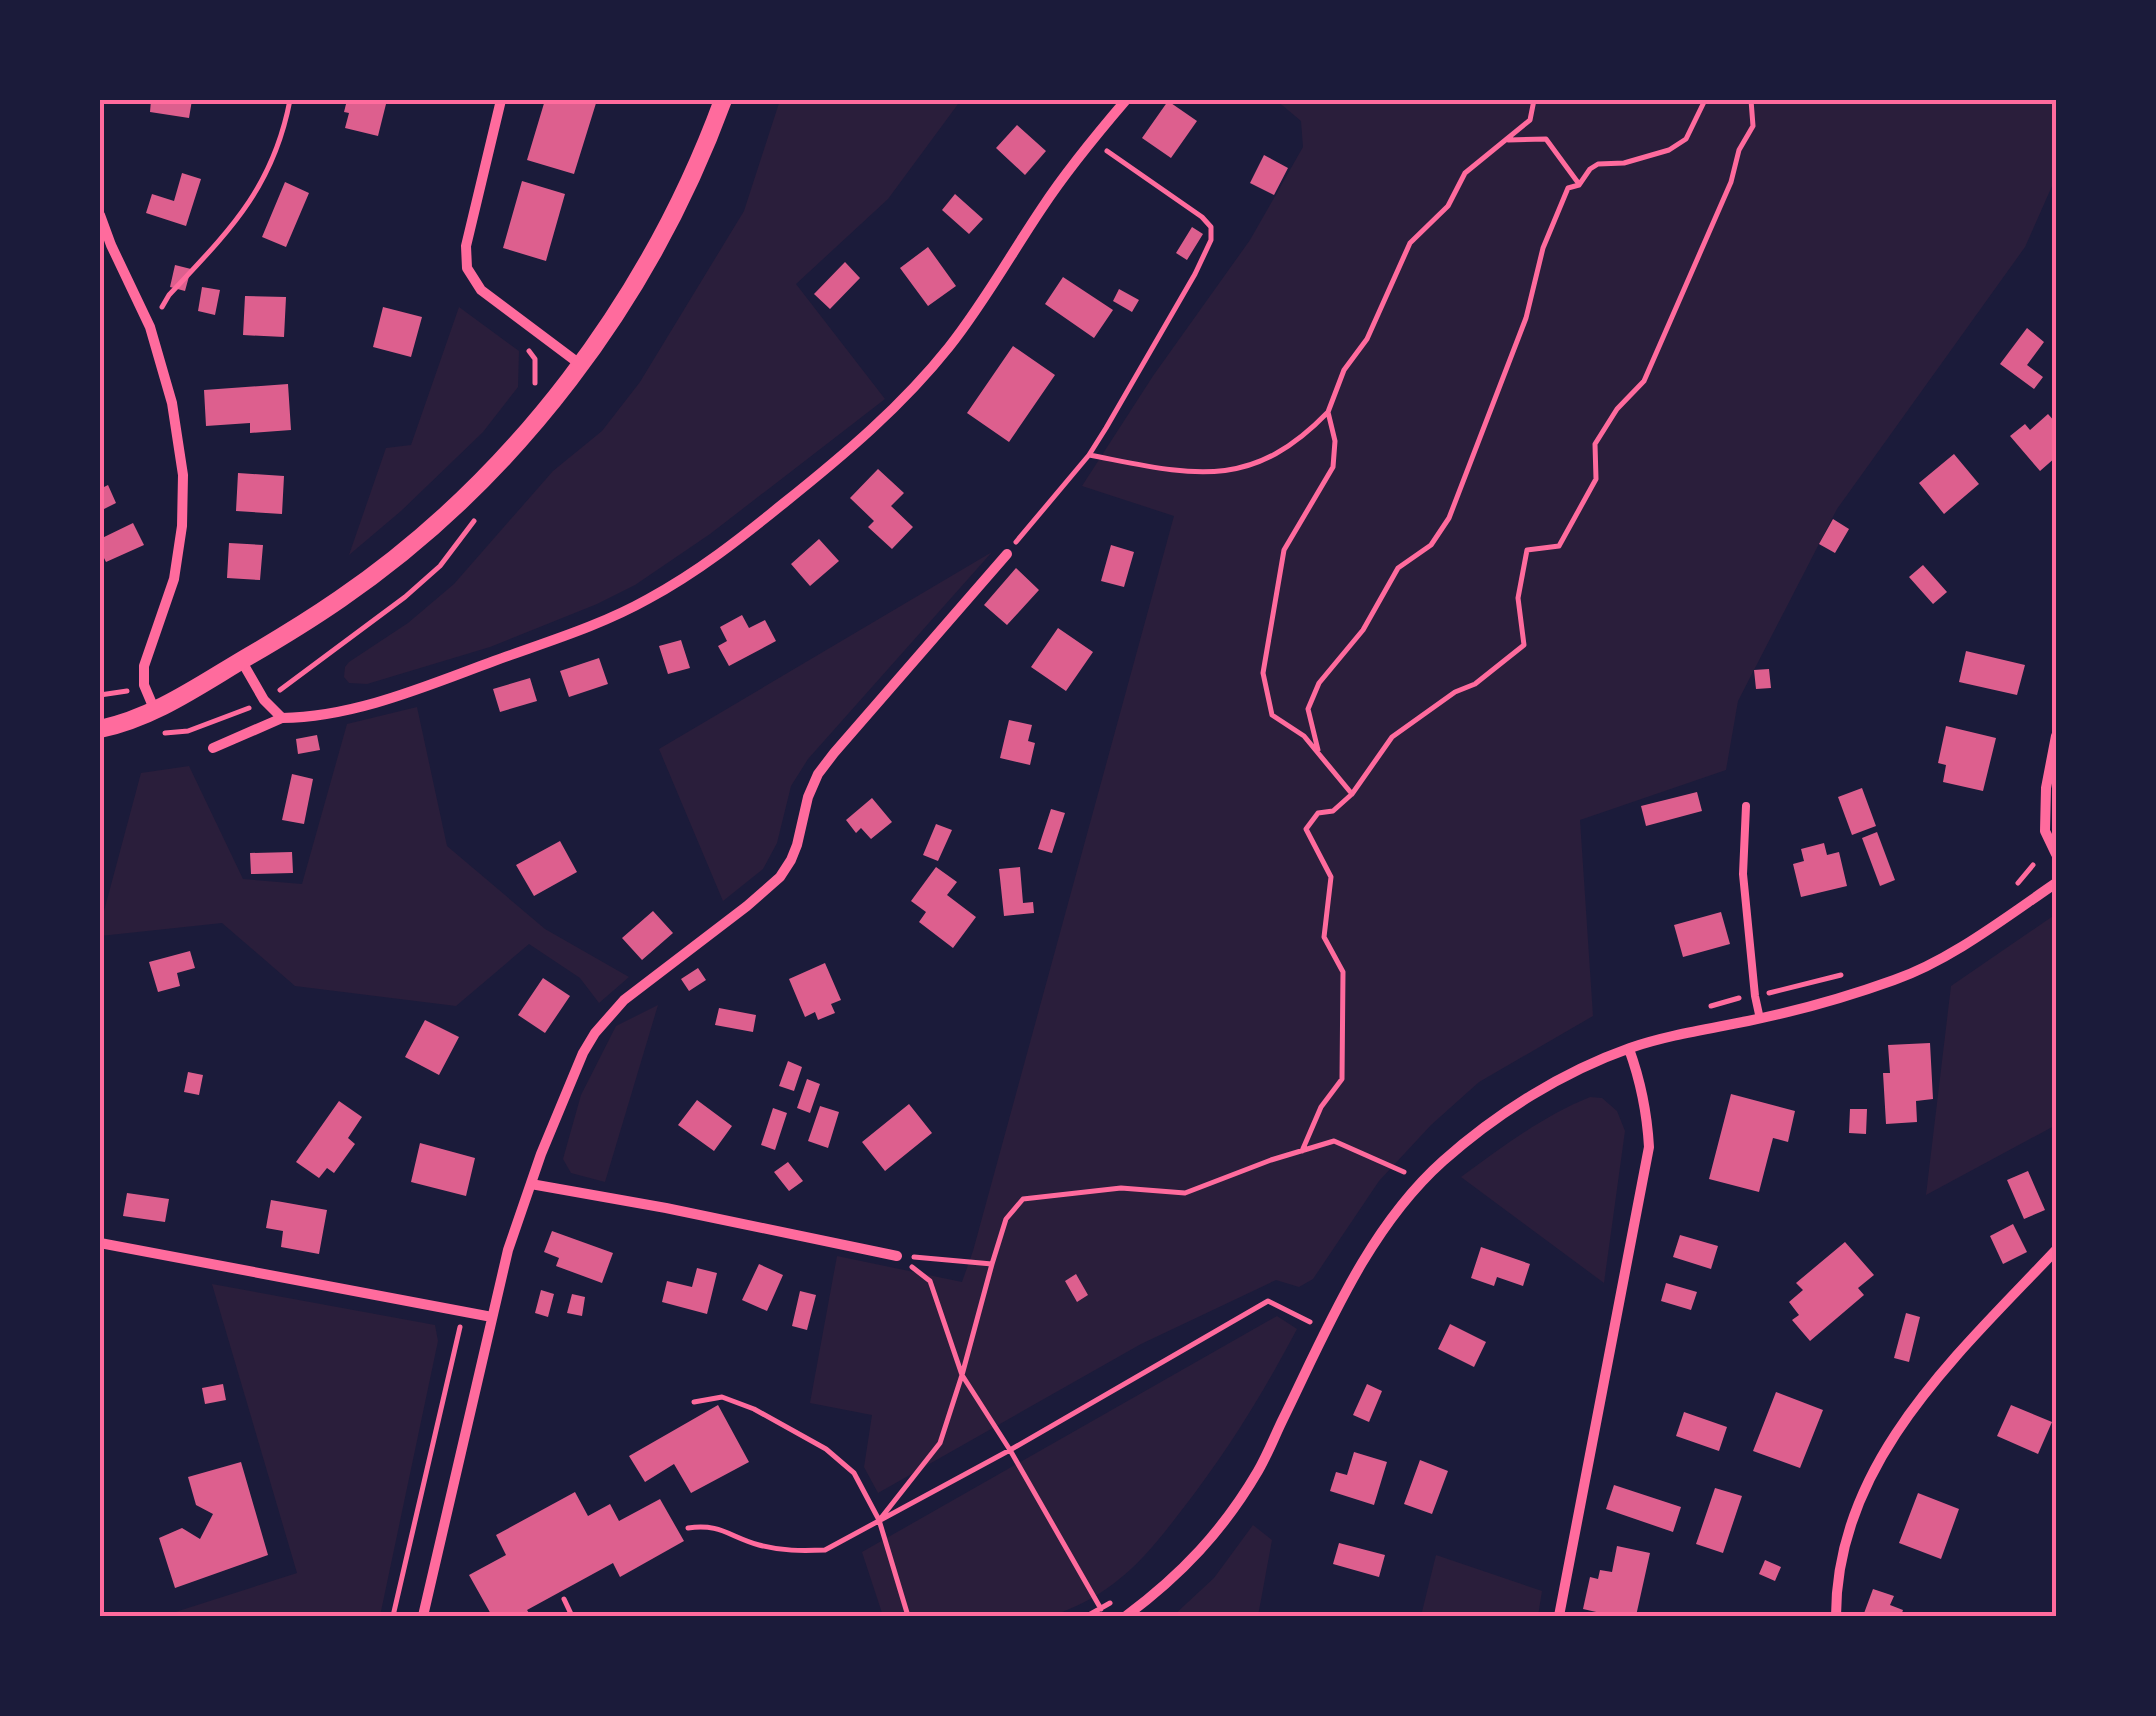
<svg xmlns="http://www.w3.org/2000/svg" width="2156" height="1716" font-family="'Noto Serif',serif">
<rect width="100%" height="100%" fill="#1b1b3a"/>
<path fill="#2a1e3b" d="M780,100H961L888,199L796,284L885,399L710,534L635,585L597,604L490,647L367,684L349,683L344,677L345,667L349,662L408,623L454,584L553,471L602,431L640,382L744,211Z
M1276,100H2056V177L2025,247L1837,509L1738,701L1726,770L1580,820L1593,1016L1479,1082L1431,1125L1379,1181L1313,1279L1299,1287L1276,1280L1141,1344L878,1493L864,1467L872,1415L810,1403L837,1256L962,1282L973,1251L1174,516L1082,486L1153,376L1250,240L1303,147L1301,121Z
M459,307L519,351L518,387L483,432L401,511L349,555L386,448L411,445Z
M992,552L808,759L791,786L777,843L763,869L723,901L659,749Z
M417,707L447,846L545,929L629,977L599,1003L580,978L529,944L456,1006L295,986L222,923L100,936V926L141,773L189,766L243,879L302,884L347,724Z
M2056,914V1125L1926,1195L1951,986Z
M658,1005L605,1182L571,1173L563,1159L581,1095L616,1026Z
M1590,1097L1602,1098L1617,1111L1625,1131L1604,1283L1461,1177C1502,1147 1543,1116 1590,1097Z
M212,1284L435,1325L438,1341L380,1616H163L297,1573Z
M1277,1316L1297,1329C1262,1395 1227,1452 1181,1511C1161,1537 1140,1564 1113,1584C1095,1598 1074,1608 1052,1616H883L862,1552Z
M1253,1525L1272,1540L1258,1616H1173L1214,1578Z
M1436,1555L1542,1591L1538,1616H1421Z"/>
<path fill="#dd5f8e" d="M151,100H192L189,118L150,112Z
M347,100H387L378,136L345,128L349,113L344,112Z
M545,100H597L574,174L527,160Z
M1168,101L1197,121L1171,158L1142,138Z
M1017,125L1046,151L1025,175L996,148Z
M1264,155L1288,168L1274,195L1250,183Z
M182,173L201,179L186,226L146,213L152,194L174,201Z
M522,181L565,194L546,261L503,248Z
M285,182L309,193L286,247L262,237Z
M955,194L983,219L969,234L942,210Z
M1192,227L1203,234L1187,260L1176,253Z
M928,247L956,286L928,306L900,268Z
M845,262L860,278L830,309L814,294Z
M175,265L191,269L185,291L170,287Z
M1063,277L1113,310L1094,338L1045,304Z
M202,287L220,290L215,315L198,311Z
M1119,289L1139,300L1132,312L1113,301Z
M245,296L286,297L284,337L243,335Z
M383,307L422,317L411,357L373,347Z
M2027,328L2044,342L2027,365L2043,377L2034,389L2000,364Z
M1013,346L1055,375L1009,442L967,413Z
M288,384L291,430L250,433V423L206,426L204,390Z
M2048,414L2056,423V457L2040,471L2010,436L2025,424L2030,430Z
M1954,454L1979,484L1944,514L1919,483Z
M878,469L904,493L891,506L913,527L892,549L868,527L874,521L850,498Z
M238,473L284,476L282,514L236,511Z
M108,485L116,503L100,511V489Z
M1833,519L1849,529L1835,553L1819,544Z
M133,523L144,545L106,562L100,550V539Z
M819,539L839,561L810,586L791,564Z
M229,543L263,545L260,580L227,578Z
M1111,545L1134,552L1124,587L1101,581Z
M1923,565L1947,592L1933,604L1909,577Z
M1016,568L1039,590L1007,625L984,605Z
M742,615L749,628L765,620L776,641L729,666L718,646L727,641L720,627Z
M1058,628L1093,652L1066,691L1031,667Z
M681,640L690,668L668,674L659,646Z
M1966,651L2025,665L2017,695L1959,682Z
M599,658L608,684L569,697L560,671Z
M1769,669L1771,688L1756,689L1754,670Z
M530,678L537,701L500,712L493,689Z
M1009,720L1032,725L1028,741L1035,743L1030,765L1000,758Z
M1946,726L1996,738L1983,791L1943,782L1946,765L1938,763Z
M317,735L320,750L298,754L296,739Z
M292,774L313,779L304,824L282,820Z
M1862,788L1876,826L1852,835L1838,797Z
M1697,792L1702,811L1646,826L1641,806Z
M872,798L892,822L871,839L861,828L856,833L846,820Z
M1051,809L1065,813L1052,853L1038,849Z
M936,824L952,830L938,861L923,855Z
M1877,832L1895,880L1880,886L1862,838Z
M560,841L577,872L534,896L516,865Z
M1824,843L1827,855L1839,852L1847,886L1801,897L1793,864L1804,861L1801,849Z
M292,852L293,873L251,874L250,853Z
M936,867L957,882L947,895L976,917L953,948L919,922L926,912L911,901Z
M1020,867L1023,903L1033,902L1034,913L1004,916L999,869Z
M653,911L673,933L642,960L622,938Z
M1721,912L1730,944L1683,957L1674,925Z
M190,951L195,968L177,973L180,986L158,992L149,962Z
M825,963L841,1000L831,1004L835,1013L818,1020L815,1012L805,1017L789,979Z
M698,968L706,980L689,991L681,979Z
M543,978L570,996L545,1033L518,1015Z
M719,1008L756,1015L753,1032L715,1025Z
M425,1020L459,1037L439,1075L405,1057Z
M1930,1043L1933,1099L1916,1101L1917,1122L1886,1124L1883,1073H1890L1888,1045Z
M788,1061L802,1067L794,1091L779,1086Z
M188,1072L203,1075L199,1095L184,1092Z
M807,1079L820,1084L810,1113L797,1108Z
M1731,1094L1795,1111L1788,1142L1773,1138L1759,1192L1709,1179Z
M697,1100L732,1126L714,1151L678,1125Z
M339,1101L362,1117L348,1138L355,1144L334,1173L327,1168L319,1178L296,1162Z
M909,1104L932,1133L885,1171L862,1142Z
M820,1106L839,1112L828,1148L808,1141Z
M773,1108L787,1113L775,1150L761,1145Z
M1850,1109H1867L1866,1134L1849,1133Z
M420,1143L475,1158L466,1196L411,1182Z
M788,1162L803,1181L789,1191L774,1172Z
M2028,1171L2045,1210L2024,1219L2007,1180Z
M127,1193L169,1199L165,1222L123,1216Z
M271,1200L327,1210L319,1254L281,1247L283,1231L266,1228Z
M2013,1224L2027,1252L2003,1264L1990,1236Z
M552,1231L613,1253L602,1283L556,1266L559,1258L544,1252Z
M1680,1235L1718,1246L1711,1269L1673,1257Z
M1845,1242L1874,1275L1858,1288L1864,1295L1810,1341L1792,1320L1799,1315L1789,1302L1803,1290L1796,1283Z
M1481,1247L1530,1264L1523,1286L1497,1277L1494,1286L1471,1278Z
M759,1264L783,1275L767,1311L742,1300Z
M697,1268L717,1273L707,1314L662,1302L667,1281L692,1287Z
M1076,1274L1088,1295L1077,1302L1065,1281Z
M1666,1283L1697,1292L1691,1310L1661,1301Z
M541,1290L554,1294L548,1317L535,1313Z
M800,1291L816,1295L807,1330L792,1326Z
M572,1294L585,1297L582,1316L567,1313Z
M1906,1313L1920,1317L1909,1362L1894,1358Z
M1450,1324L1486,1342L1474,1367L1438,1349Z
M223,1384L226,1400L205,1404L202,1388Z
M1367,1384L1382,1391L1369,1422L1353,1415Z
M1776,1392L1823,1410L1800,1468L1753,1451Z
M718,1405L749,1462L691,1493L674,1464L645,1482L629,1456Z
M2011,1405L2052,1422L2038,1454L1997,1436Z
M1684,1412L1727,1427L1719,1451L1676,1436Z
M1354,1452L1387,1462L1374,1505L1330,1491L1336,1472L1347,1475Z
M1420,1460L1448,1471L1432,1514L1404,1504Z
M241,1462L268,1555L175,1588L159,1538L182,1528L200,1539L213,1514L196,1505L188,1477Z
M1614,1485L1681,1507L1673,1532L1606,1509Z
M1715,1488L1742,1496L1723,1553L1696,1544Z
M575,1492L588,1516L610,1504L619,1521L660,1499L684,1541L620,1577L613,1563L527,1610L531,1616H492L469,1575L506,1555L496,1535Z
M1918,1493L1959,1509L1941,1559L1899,1543Z
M1339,1543L1385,1555L1379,1577L1333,1564Z
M1617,1546L1650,1553L1636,1616H1614L1583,1609L1590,1577L1598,1579L1600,1570L1612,1572Z
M1765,1560L1781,1567L1775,1581L1759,1574Z
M1873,1589L1894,1596L1890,1605L1903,1610L1901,1616H1863Z"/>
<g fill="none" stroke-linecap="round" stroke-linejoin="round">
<path stroke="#ff6b9d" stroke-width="5" d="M1508,140L1546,139L1579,184
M162,307L169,295C228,232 273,189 290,100
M529,351L535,359V383
M1089,455C1189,474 1249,494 1328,412
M1016,542L1089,455L1106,428L1195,274L1211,240V227L1202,217L1107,151
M280,690L405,597L440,566L474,521
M100,695L127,691
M165,733L188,731L249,708
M1318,750L1308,709L1319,683L1363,630L1398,568L1431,545L1449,518L1526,318L1543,248L1568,188L1579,185L1590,169L1598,164L1624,163L1669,150L1686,139L1705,100
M1352,794L1392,737L1455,692L1475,684L1524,645L1518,598L1527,550L1559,546L1596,479L1595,444L1617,409L1644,381L1731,182L1739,150L1753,126L1751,100
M2018,883L2033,865
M1769,993L1841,975
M1711,1006L1739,998
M1302,1151L1321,1107L1342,1079L1343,972L1324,937L1331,877L1306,829L1318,813L1333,811L1352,794L1304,736L1272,715L1263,673L1284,550L1333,467L1335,441L1328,412L1344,370L1367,339L1410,243L1448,206L1465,173L1530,120L1534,100
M914,1257L992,1264L1006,1219L1023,1199L1121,1188L1185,1193L1271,1160L1334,1141L1404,1172
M912,1267L930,1281L962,1375L1010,1450L1101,1609
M694,1402L722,1397L754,1409L826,1449L854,1473L879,1520L908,1616
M881,1518L940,1443L962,1375L992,1264
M688,1528C720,1523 730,1537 759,1545C781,1551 802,1551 825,1550L1010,1450L1268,1301L1310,1322
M564,1599L572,1616
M393,1616L460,1327
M1087,1616L1110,1603"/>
<path stroke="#ff6b9d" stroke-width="8" d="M1746,806L1743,874L1755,996L1760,1019"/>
<path stroke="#ff6b9d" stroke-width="10" d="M501,100L466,246L467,268L481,290L581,365
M100,215L111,245L150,327L172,403L183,475L182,526L174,579L144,666V685L155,711
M241,660L264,700L282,718C355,717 426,686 494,661C546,642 600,626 648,599C698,572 741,538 784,503C844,455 902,406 949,347C984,303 1011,254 1042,208C1067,170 1096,135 1126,100
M2056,736L2046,788L2045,831L2056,854
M213,748L282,718
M531,1184L666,1208L897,1256
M100,1243L492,1317
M423,1616L508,1250L541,1154L583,1053L595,1033L624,1000L747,906L780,877L791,860L797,845L808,797L818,774L834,753L1007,554
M1126,1616C1181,1575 1223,1531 1258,1471C1268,1454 1275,1435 1284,1417C1327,1329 1368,1228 1443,1161C1497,1113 1562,1072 1630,1048C1668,1035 1709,1029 1748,1021C1797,1011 1847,997 1894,980C1951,960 2006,917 2056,883
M1559,1616L1649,1147C1647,1112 1641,1082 1629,1049
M1836,1616C1836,1462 1958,1354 2056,1250"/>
<path stroke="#ff6b9d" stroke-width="18" d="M100,729C156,717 201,684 249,656C280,638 311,619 340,599C515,479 650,299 723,100"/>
</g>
<rect width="2156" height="1716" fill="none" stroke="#1b1b3a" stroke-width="205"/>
<rect x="102" y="102" width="1952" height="1512" fill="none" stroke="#ff6b9d" stroke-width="4"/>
</svg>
